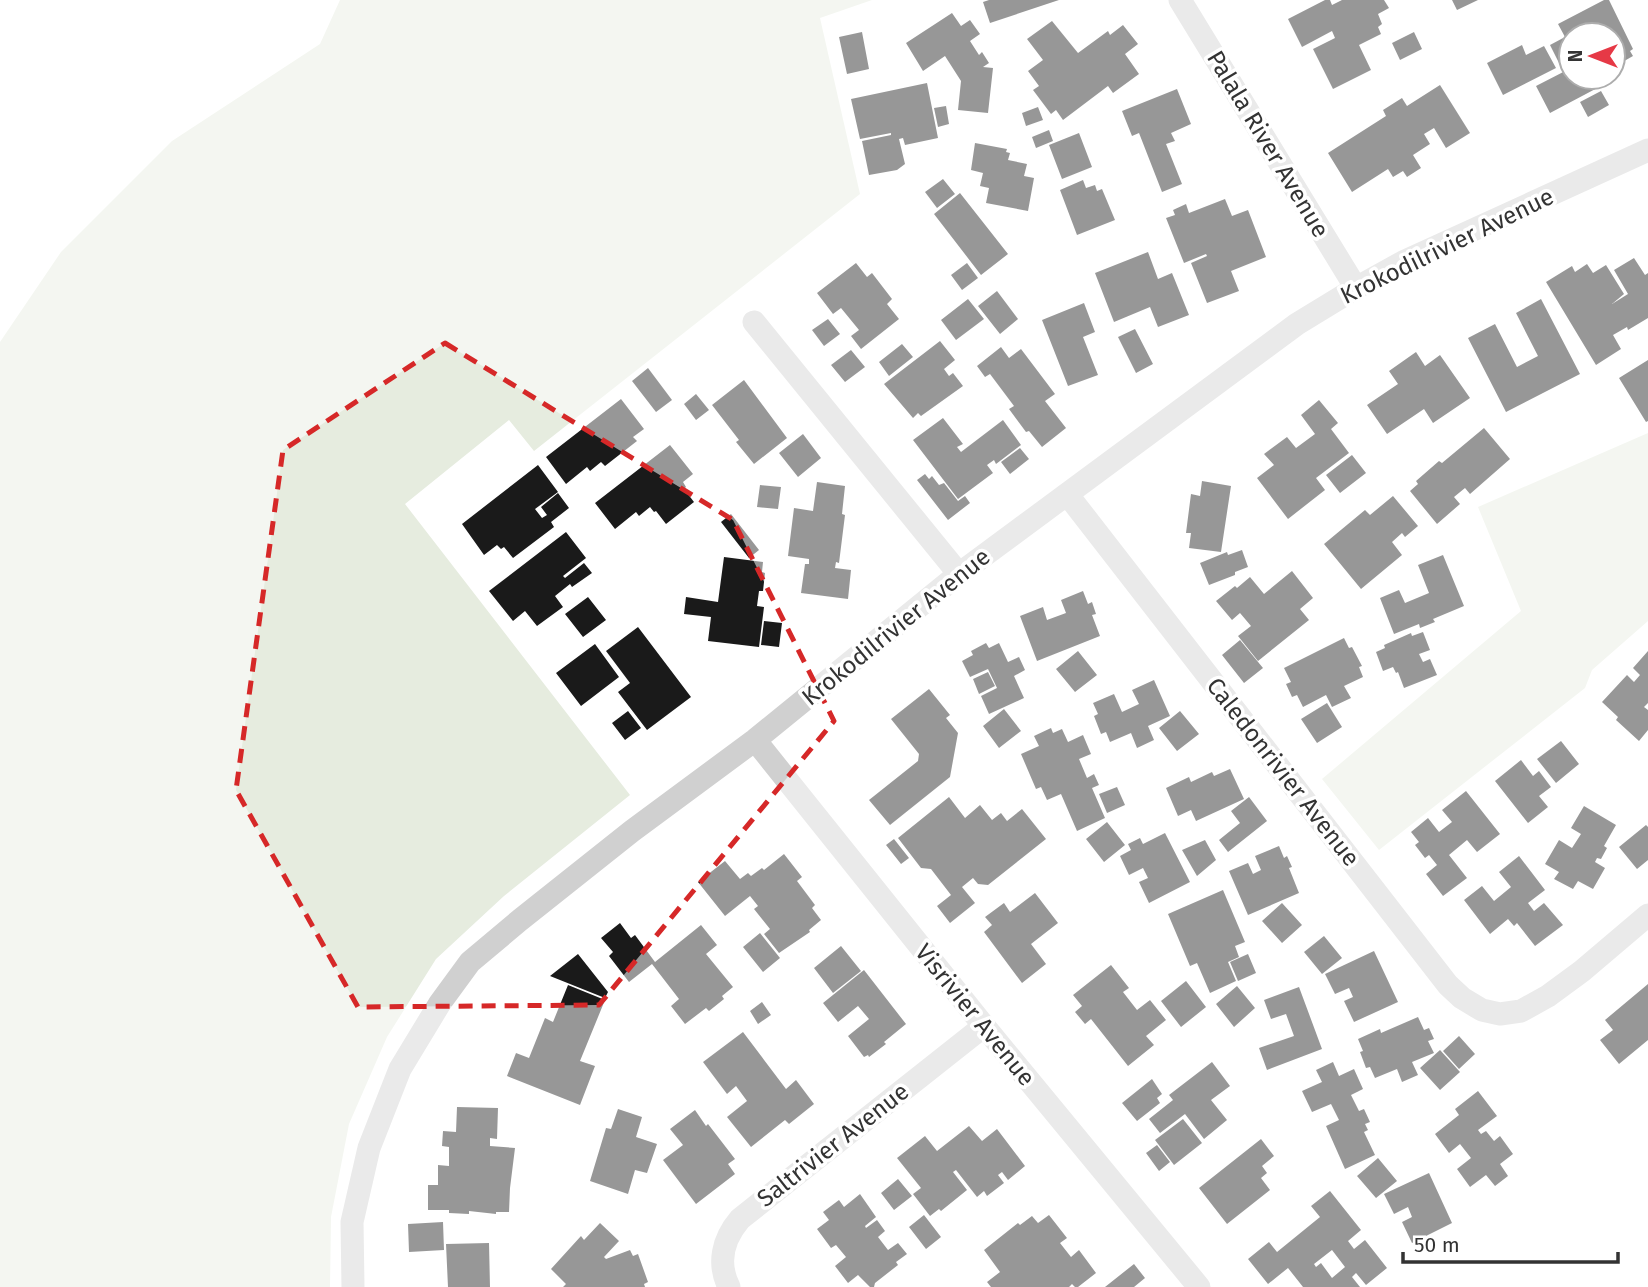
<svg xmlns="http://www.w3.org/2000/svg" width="1648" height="1287" font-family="'Fira Sans',sans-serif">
<rect width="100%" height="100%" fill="#fff"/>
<path fill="#e6ecdf" d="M340,0H872L820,18L860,194L534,451L509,420L405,504L630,795L504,896L436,959L387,1037L349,1124L331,1217L330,1287H0V342L61,252L172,141L320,44Z
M1648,433V621L1592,670L1585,688L1379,850L1322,779L1521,611L1478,507Z"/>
<path fill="#1a1a1a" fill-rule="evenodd" d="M989,0H1059L990,23L983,2Z
M1325,0H1330L1332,5L1342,0H1384L1389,8L1378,14L1382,24L1378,27L1381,34L1359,45L1371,70L1333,89L1313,49L1335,38L1332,31L1302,47L1288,19Z
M1452,0H1478L1457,10Z
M1604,0H1609L1633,49L1630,51L1633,56L1619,64L1616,58L1613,59V35H1571V62L1561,67L1550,45L1565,37L1558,24Z
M952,13L961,26L970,20L980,34L970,41L979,55L982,52L989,63L983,67L993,68L988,113L958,110L961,81L945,56L923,71L906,43Z
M1052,21L1078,53L1108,31L1110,35L1123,25L1138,44L1125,54L1139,74L1113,93L1108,86L1063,120L1056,110L1051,114L1033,90L1039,86L1028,71L1043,60L1027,39Z
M862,32L869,69L847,74L839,37Z
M1414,32L1422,49L1400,60L1392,43Z
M1522,45L1526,55L1544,46L1556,68L1503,95L1487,63Z
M1571,68V77H1597L1601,86L1550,113L1536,86Z
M927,83L938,138L905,145L903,138L899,139L905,164L897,170L869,175L862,141L891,135V133L860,139L851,99Z
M1440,85L1470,133L1446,148L1434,128L1424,134L1430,144L1413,155L1421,168L1407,177L1403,171L1393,177L1388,169L1352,192L1328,153L1386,116L1383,110L1402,98L1407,106Z
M1177,89L1191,124L1171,133L1175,141L1166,144L1182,184L1162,192L1139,133L1132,136L1122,111Z
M1601,91L1609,105L1588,117L1580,102Z
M946,106L949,124L938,127L934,108Z
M1038,107L1043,120L1026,126L1022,113Z
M1049,130L1053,141L1036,148L1032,137Z
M1079,133L1092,167L1062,179L1049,145Z
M975,143L1007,149L1006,152L1010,153L1008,160L1027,164L1024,176L1034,178L1028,211L986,203L989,188L980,186L983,173L971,170Z
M943,179L955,194L937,208L925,192Z
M1083,180L1086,188L1095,185L1097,191L1102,189L1115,220L1077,235L1060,190Z
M960,193L1008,254L981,275L934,214Z
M1225,199L1232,216L1248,210L1266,257L1231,271L1239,291L1207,303L1191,263L1207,256L1206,254L1184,263L1166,218L1175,215L1173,210L1186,204L1189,213Z
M1148,252L1158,279L1172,273L1189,315L1158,327L1150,307L1114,322L1095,273Z
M1634,258L1645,275L1648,273V318L1628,330L1627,327L1613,335L1621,349L1596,365L1546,282L1572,266L1575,272L1587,264L1593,273L1606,265L1624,294L1612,304L1628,294L1614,270Z
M856,263L867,277L872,273L892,299L887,304L899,319L861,349L851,336L859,330L841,308L833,314L817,293Z
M967,263L978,278L962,290L951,275Z
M997,291L1018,319L1000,334L978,306Z
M968,299L984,319L956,340L941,320Z
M1541,299L1580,374L1506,412L1468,338L1495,324L1517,367L1538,356L1516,313Z
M1084,303L1095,332L1083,337L1098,375L1068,386L1042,320Z
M828,319L840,334L824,346L812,330Z
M1135,329L1153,364L1136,373L1118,337Z
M940,341L955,360L944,369L949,376L953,373L963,386L921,416L918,413L913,418L884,384Z
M902,344L913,357L889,376L879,362Z
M1001,347L1009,358L1021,349L1055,394L1045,401L1066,428L1042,447L1029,431L1026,432L1009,409L1014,406L990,374L985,377L977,366Z
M851,350L865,367L845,382L831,365Z
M1416,352L1425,366L1440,355L1470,398L1433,423L1424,409L1387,434L1367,405L1398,384L1389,371Z
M1648,360V421L1646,422L1619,378Z
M648,368L672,400L656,412L632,381Z
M744,380L787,438L754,464L736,442L739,440L712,405Z
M696,394L709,410L696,420L684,404Z
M621,399L644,429L633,437L637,441L605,466L601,462L590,471L587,467L566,484L546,457Z
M1319,400L1338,423L1331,429L1349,453L1316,478L1325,490L1288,519L1257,478L1274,465L1264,454L1287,437L1296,448L1315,434L1301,415Z
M943,418L963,444L957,447L961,452L1003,420L1021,445L996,464L994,460L987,465L993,473L958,499L913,440Z
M1484,428L1510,459L1470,494L1465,488L1454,497L1460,504L1437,524L1410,491L1418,484L1416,481L1439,461L1442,463Z
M803,434L821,458L798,477L779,453Z
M670,445L693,474L683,482L686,487L684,489L694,502L666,524L656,511L654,512L650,507L639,516L636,512L615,529L595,503Z
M1020,448L1029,459L1010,474L1001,462Z
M1352,455L1366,473L1340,493L1326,475Z
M538,465L558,492L535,509L542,518L547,515L541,507L558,493L569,508L551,522L554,527L513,558L504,547L501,549L497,545L484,555L462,524Z
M925,474L929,479L932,476L939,485L944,483L958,501L965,496L970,503L948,520L917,480Z
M1202,481L1231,486L1221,552L1189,548L1191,533H1186L1191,494L1200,496Z
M817,482L845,486L842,514L845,515L839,563L836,562L835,568L851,570L848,599L801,593L805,564H809V559L788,556L794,508L813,511Z
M760,485L781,487L778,509L757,507Z
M1393,496L1418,526L1405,537L1402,533L1392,542L1402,555L1361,589L1324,544L1365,510L1370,515Z
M731,514L759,550L749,558L721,522Z
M566,532L586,558L563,576L565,578L584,563L592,573L572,587L570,584L555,596L563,607L537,626L525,611L513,621L489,591Z
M1242,550L1248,567L1235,572V575L1209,585L1200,563L1227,552L1228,555Z
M1443,555L1464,606L1433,619L1435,622L1420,628L1419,624L1394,634L1380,598L1399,590L1405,603L1429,593L1418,565Z
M724,557L763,562L762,572L765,573L763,591H759L757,606L764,607L759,647L708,641L711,617L684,614L686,597L718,602Z
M1292,571L1313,598L1300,609L1309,620L1258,661L1238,636L1251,626L1240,613L1232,620L1216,601L1235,586L1237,588L1250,577L1264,594Z
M1083,591L1088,604L1092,602L1096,614L1092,615L1100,636L1037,661L1020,616L1043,607L1047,620L1066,613L1061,600Z
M588,597L606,620L583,637L565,614Z
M764,621L782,623L779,647L761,645Z
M638,627L691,697L647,730L618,692L630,683L606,651Z
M1423,632L1430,650L1419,654L1423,662L1430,659L1437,675L1404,688L1398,672L1396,673L1393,667L1383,671L1376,652L1385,648L1384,645L1411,633L1412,636Z
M1344,638L1349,648L1352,647L1362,666L1359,667L1363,677L1344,686L1351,698L1332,707L1326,695L1303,707L1297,695L1292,697L1286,684L1291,682L1284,668Z
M1240,640L1263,668L1244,683L1222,655Z
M986,643L989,648L999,643L1008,662L1019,657L1025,670L1014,676L1024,698L989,714L981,696L997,688L988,669L970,677L962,661L973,655L971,651Z
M595,644L619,677L581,706L556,673Z
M1078,651L1097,675L1075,692L1056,669Z
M1648,651V703L1644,707L1648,710V730L1639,741L1616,720L1618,717L1602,702L1627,675L1634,682L1640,675L1633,668Z
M988,672L995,686L979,694L973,679Z
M1154,680L1170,716L1148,726L1154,740L1137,748L1131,733L1110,742L1106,732L1101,734L1094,716L1098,714L1093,703L1114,694L1122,712L1139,704L1132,690Z
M929,689L950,715L946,718L958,733L950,777L890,825L869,800L918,761L919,754L891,719Z
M1327,703L1342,727L1317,743L1301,719Z
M1004,709L1021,731L999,748L983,726Z
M628,711L641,728L625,740L612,723Z
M1180,711L1199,734L1177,751L1159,728Z
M1051,728L1053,733L1062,729L1068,742L1083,735L1091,754L1079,759L1087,778L1094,774L1099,785L1092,788L1105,818L1077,831L1061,794L1047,800L1041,787L1036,789L1021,754L1039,746L1034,736Z
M1561,741L1579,764L1556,783L1537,759Z
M1521,760L1533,776L1539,771L1551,787L1539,796L1548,807L1528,823L1495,781Z
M1230,769L1244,799L1196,821L1191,810L1178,816L1166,788L1189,777L1191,782L1212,772L1214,776Z
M1117,787L1125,805L1107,813L1099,794Z
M1466,791L1500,834L1477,852L1467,840L1449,855L1467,878L1443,896L1426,874L1437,865L1429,855L1425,858L1415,845L1419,842L1411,832L1428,818L1439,832L1452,822L1442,810Z
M949,797L965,818L980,805L992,820L1001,813L1007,821L1022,809L1046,839L988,885L978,884L973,878L962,887L975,903L950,923L937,906L951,895L931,869L921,868L898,838Z
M1249,797L1267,821L1228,852L1219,840L1240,823L1231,811Z
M1584,806L1616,825L1604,846L1607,848L1601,859L1597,858L1595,862L1605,868L1593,889L1578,881L1573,889L1554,879L1559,872L1545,864L1559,840L1572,848L1581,834L1571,828Z
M1107,822L1125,845L1104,862L1086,839Z
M1646,825L1648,827V860L1637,869L1619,847Z
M1165,833L1190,882L1149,903L1139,882L1148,878L1143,868L1129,875L1120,856L1131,850L1128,844L1140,838L1143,844Z
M894,839L909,858L901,864L886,845Z
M1205,840L1216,860L1197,876L1182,850Z
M1279,846L1284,858L1287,856L1292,867L1289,868L1299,893L1248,915L1229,871L1248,863L1253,874L1261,870L1255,856Z
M784,854L802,877L797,881L815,905L812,908L821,920L809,930L810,932L779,953L764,934L770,929L754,909L758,906L750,896L725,916L698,882L725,861L740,879L748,873L751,876L762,868L764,870Z
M1519,856L1545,890L1528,903L1534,911L1544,903L1563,925L1535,946L1517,923L1514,926L1508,919L1490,934L1464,900L1482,886L1494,901L1511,887L1499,872Z
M1223,890L1245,942L1235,946L1239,957L1228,962L1236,981L1210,993L1197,963L1190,966L1168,914Z
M1035,893L1058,923L1031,944L1046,964L1022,983L984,932L992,925L985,917L1004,903L1010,912Z
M1282,903L1302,925L1282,943L1262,921Z
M620,923L631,938L635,935L655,962L701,925L717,945L706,954L733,987L722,996L724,999L709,1011L706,1008L685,1024L671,1006L679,999L652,964L629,982L609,956L613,952L601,938Z
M760,933L780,958L763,972L743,947Z
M1324,936L1342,958L1322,974L1304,952Z
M841,946L861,971L833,993L814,968Z
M1374,951L1398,1002L1354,1022L1344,1001L1353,997L1349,988L1335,994L1325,974Z
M578,954L608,992L605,998L550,976Z
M1248,954L1256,973L1238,981L1230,962Z
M1111,965L1129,988L1123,992L1137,1010L1150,1000L1166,1020L1146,1036L1154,1045L1128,1066L1091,1019L1085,1024L1075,1012L1082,1006L1073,995Z
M864,970L906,1024L884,1042L886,1044L869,1057L868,1055L864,1057L848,1036L869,1019L858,1006L838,1022L823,1003Z
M1186,981L1206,1007L1181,1027L1161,1001Z
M1648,984V1040L1619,1064L1600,1040L1613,1030L1605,1020Z
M568,985L605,1000L580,1061L595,1066L580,1105L507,1076L516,1053L529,1058L545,1018L553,1022Z
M1237,986L1255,1008L1234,1027L1216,1004Z
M1299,987L1322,1049L1267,1070L1259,1048L1294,1036L1286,1014L1271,1019L1264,1000Z
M762,1002L771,1015L758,1024L750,1011Z
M1418,1017L1424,1030L1429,1028L1434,1039L1428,1041L1434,1053L1412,1062L1418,1075L1402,1082L1397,1069L1375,1078L1370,1067L1366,1068L1360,1052L1363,1051L1358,1039L1380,1029L1381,1033Z
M743,1032L786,1089L796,1080L814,1104L789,1124L785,1120L751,1147L727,1117L747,1101L736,1086L727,1094L703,1062Z
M1459,1036L1475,1054L1459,1069L1443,1051Z
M1440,1050L1460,1072L1440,1090L1420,1068Z
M1212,1062L1230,1086L1211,1100L1227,1120L1204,1139L1185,1114L1160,1133L1149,1119L1173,1100L1169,1095Z
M1333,1062L1339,1076L1354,1069L1363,1089L1351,1095L1359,1111L1364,1109L1370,1122L1365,1124L1368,1130L1364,1132L1375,1155L1345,1169L1326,1126L1339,1120L1331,1104L1312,1112L1302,1091L1322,1082L1316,1070Z
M1152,1079L1162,1094L1157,1098L1160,1103L1137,1121L1122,1103Z
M1478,1091L1497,1116L1478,1130L1481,1134L1486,1131L1494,1141L1500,1136L1513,1154L1500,1164L1508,1176L1495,1186L1486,1175L1470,1187L1457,1169L1471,1158L1460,1144L1449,1153L1435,1134L1459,1115L1455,1109Z
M457,1107L498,1108L497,1139L490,1138V1146L515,1148L510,1188L509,1212H496V1214L469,1211V1214L449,1213V1210H428V1185H438V1165L449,1166V1147L442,1146L443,1131L456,1132Z
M618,1109L642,1117L636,1137L657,1144L647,1173L635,1170L628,1194L590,1181L606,1128L611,1129Z
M695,1110L706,1126L708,1124L735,1159L728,1164L735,1174L696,1204L663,1160L683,1145L670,1129Z
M1183,1119L1202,1143L1174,1165L1155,1140Z
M969,1126L982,1141L997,1129L1025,1166L1008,1180L1002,1172L998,1175L1004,1183L987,1196L984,1191L977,1197L956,1170L953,1172L967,1190L941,1211L939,1209L930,1216L913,1194L921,1188L897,1158L925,1136L937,1151Z
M1261,1139L1274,1156L1262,1166L1267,1173L1261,1178L1270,1190L1227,1224L1199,1188Z
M1157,1145L1170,1162L1159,1171L1146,1153Z
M1378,1158L1397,1181L1376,1198L1357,1176Z
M1429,1173L1452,1223L1412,1243L1402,1222L1412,1217L1408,1207L1394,1214L1384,1194Z
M898,1179L912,1196L894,1210L881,1193Z
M1330,1191L1361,1230L1348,1241L1354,1249L1365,1240L1387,1268L1366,1285L1356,1273L1352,1277L1360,1287H1303L1288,1268L1268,1284L1248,1259L1269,1242L1277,1252L1320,1217L1311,1206ZM1332,1250L1345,1267L1332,1278L1321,1263L1316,1267L1314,1264Z
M860,1194L876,1217L865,1226L866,1228L877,1220L885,1231L878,1237L888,1250L898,1243L907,1254L896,1262L898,1265L875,1283L874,1287H870L858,1275L848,1283L835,1266L846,1257L836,1245L831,1248L817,1229L829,1220L823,1212L839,1200L844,1207Z
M924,1215L941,1237L926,1249L909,1227Z
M1049,1215L1067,1238L1060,1243L1071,1257L1079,1250L1096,1273L1078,1287H1075L1072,1284L1069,1287H991L987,1282L1000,1272L984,1250L1018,1223L1020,1225L1032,1216L1038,1223Z
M443,1222L444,1250L409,1252L408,1224Z
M600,1223L619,1241L604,1257L606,1259L630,1250L633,1256L638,1254L648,1282L644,1284L645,1287H563L566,1284L551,1269L581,1236L584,1240Z
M489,1243L490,1287H448L446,1244Z
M1134,1264L1145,1278L1134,1287H1105Z"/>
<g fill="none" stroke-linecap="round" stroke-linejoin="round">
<path stroke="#d0d0d0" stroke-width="23" d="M1180,0L1356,288
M754,322L959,574
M1067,494L1448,985L1462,998L1482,1010L1500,1014L1521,1011L1548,996L1582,971L1648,915
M755,740L984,1026L1199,1287
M353,1287L352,1222L369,1148L400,1069L440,1003L470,962L520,920L632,831L755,740L959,574L1297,324L1356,288L1403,262L1648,150
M729,1287C717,1263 723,1239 740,1219L984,1026"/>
</g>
<path d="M0 0H1648V1287H0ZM445,343L733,520L834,721L599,1005L358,1007L236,790L283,450Z" fill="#fff" fill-opacity=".55" fill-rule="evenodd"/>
<path fill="none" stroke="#d62828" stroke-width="5" stroke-dasharray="14 9" stroke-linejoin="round" d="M445,343L733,520L834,721L599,1005L358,1007L236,790L283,450Z"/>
<g text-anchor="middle" stroke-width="7" stroke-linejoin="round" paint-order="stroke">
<g font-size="24" fill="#333" stroke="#fff">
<text transform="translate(1268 144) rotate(59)" y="8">Palala River Avenue</text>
<text transform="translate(1447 246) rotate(-26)" y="8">Krokodilrivier Avenue</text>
<text transform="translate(896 627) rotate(-39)" y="8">Krokodilrivier Avenue</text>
<text transform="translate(1283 772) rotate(52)" y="8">Caledonrivier Avenue</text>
<text transform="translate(975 1015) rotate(51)" y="8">Visrivier Avenue</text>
<text transform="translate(833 1145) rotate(-38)" y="8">Saltrivier Avenue</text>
</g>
</g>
<g transform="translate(1592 56) rotate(270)"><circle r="33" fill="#ffffff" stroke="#adadad" stroke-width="2"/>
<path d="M0-5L12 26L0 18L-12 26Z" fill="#e63946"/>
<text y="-10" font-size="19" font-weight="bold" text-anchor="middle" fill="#333333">N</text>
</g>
<path d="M1403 1252v10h215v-10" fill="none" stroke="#333333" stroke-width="3.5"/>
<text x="1414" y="1252" font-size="21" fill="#333333" stroke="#ffffff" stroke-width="5" paint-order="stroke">50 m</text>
</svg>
